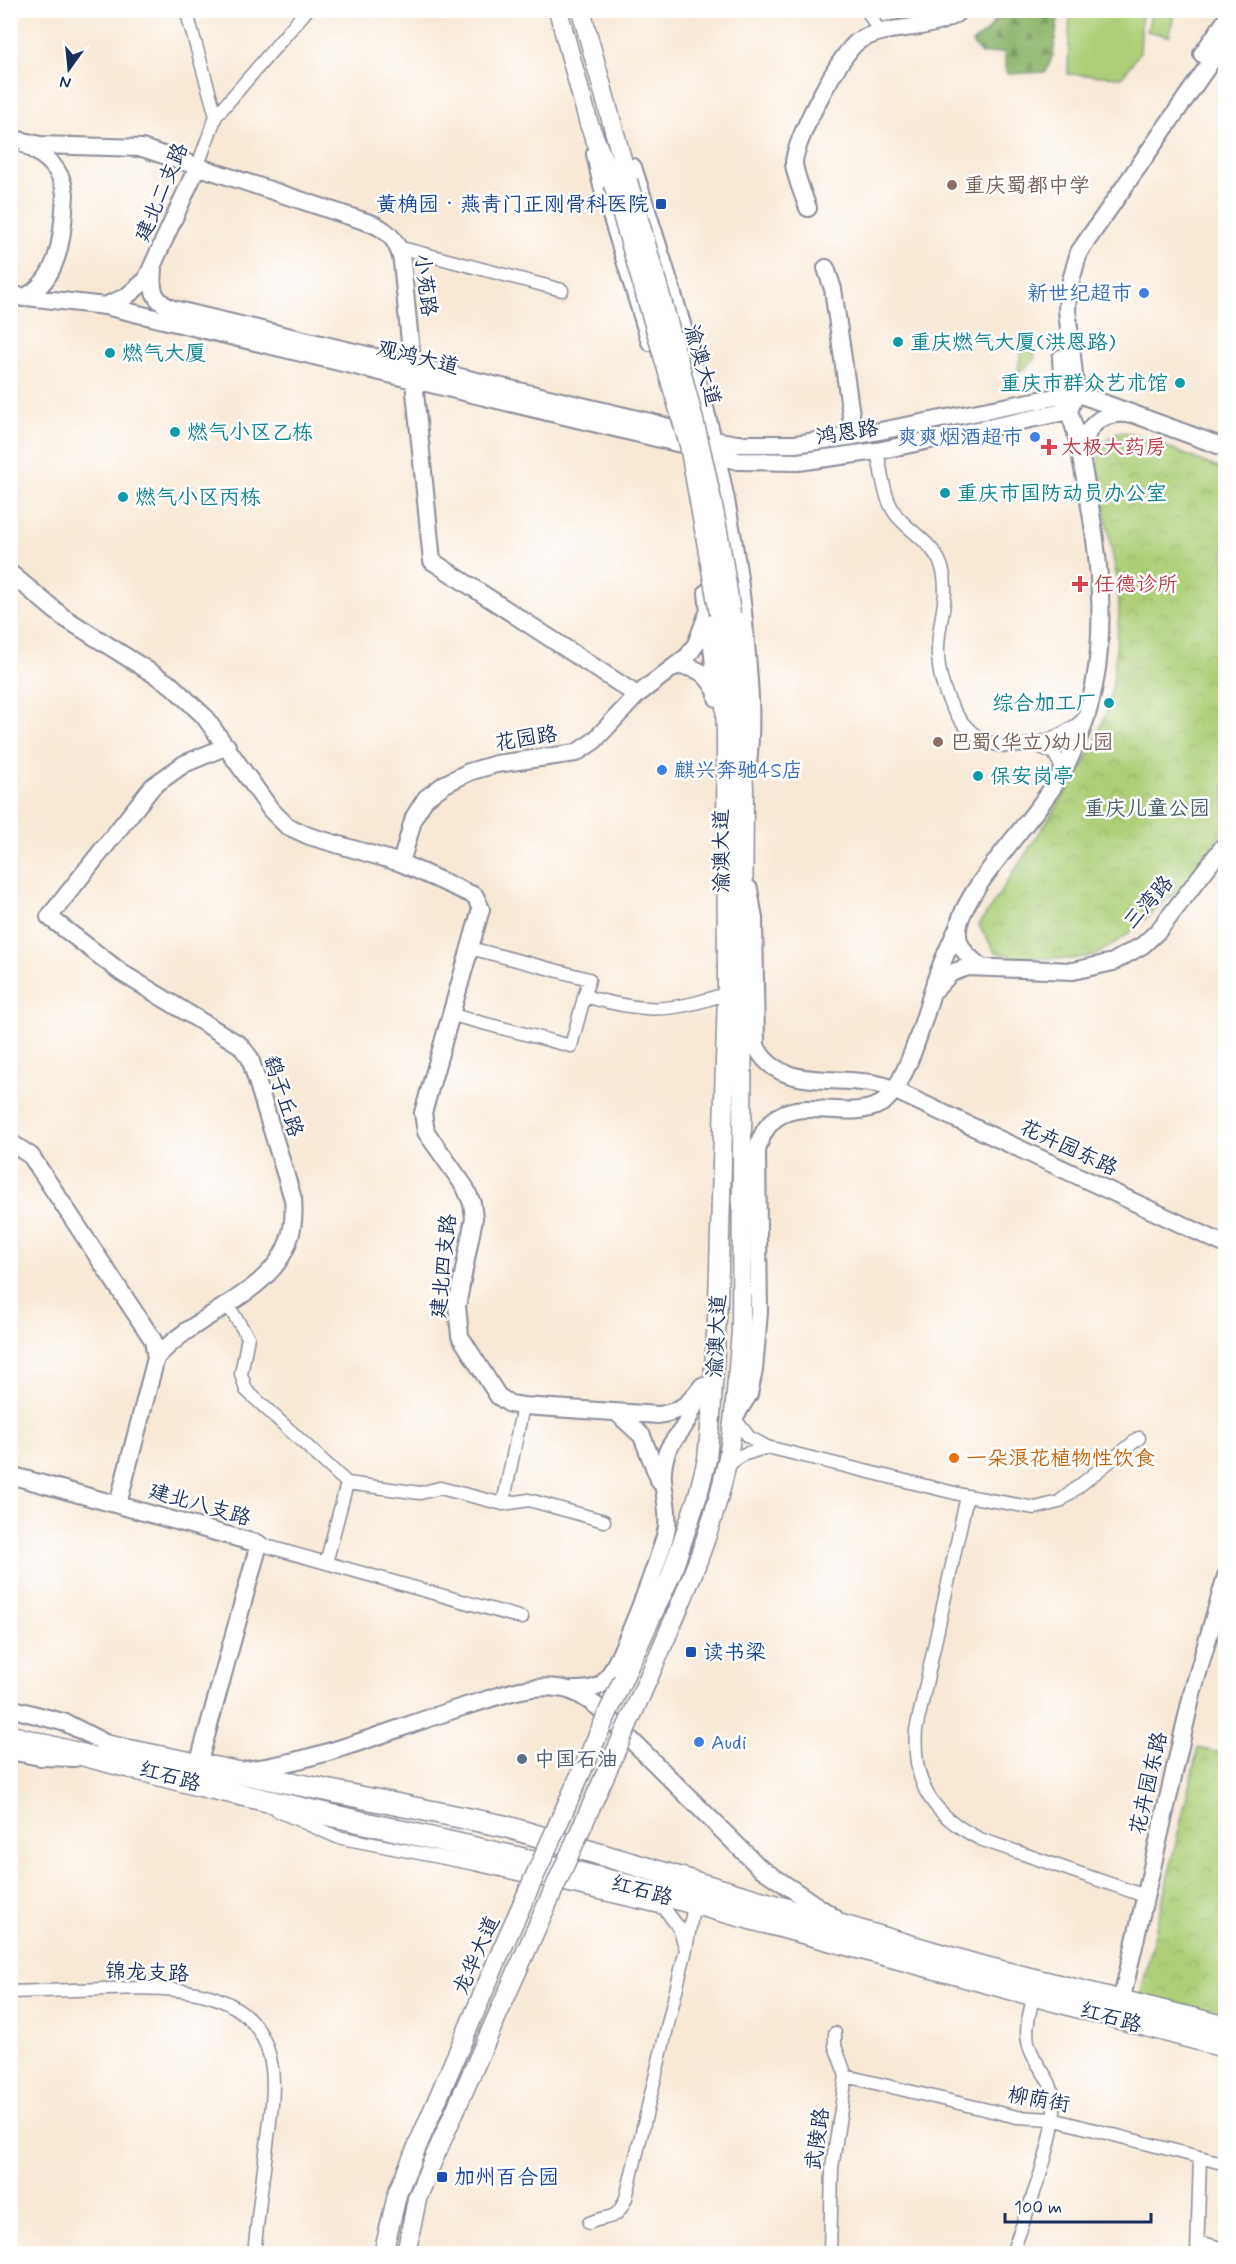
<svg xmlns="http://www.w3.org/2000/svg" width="1236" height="2264" font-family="Mynerve,'LXGW WenKai TC',sans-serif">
<defs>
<pattern id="grass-tufts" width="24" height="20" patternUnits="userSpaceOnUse" patternTransform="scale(1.5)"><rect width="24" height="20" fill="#aecf77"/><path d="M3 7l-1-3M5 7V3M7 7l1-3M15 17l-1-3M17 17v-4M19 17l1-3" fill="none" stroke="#95b269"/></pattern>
<pattern id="forest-firs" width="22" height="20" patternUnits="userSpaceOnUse" patternTransform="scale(1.5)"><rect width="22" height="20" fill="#8ab268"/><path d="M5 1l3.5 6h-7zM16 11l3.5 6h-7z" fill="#709159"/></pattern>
<pattern id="park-crowns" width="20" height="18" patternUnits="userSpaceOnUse" patternTransform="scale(1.5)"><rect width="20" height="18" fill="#aecf77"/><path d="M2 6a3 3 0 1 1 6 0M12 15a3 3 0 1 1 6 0" fill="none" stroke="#95b269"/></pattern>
</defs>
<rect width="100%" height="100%" fill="#fff"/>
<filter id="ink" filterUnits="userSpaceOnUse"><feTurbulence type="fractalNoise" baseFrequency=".0167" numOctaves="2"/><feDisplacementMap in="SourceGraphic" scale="12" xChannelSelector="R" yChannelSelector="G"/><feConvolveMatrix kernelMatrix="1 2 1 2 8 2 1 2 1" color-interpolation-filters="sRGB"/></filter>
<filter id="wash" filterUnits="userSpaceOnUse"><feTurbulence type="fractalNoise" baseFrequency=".008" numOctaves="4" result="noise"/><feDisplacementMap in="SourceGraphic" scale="24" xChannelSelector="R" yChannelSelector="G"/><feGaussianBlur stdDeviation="1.35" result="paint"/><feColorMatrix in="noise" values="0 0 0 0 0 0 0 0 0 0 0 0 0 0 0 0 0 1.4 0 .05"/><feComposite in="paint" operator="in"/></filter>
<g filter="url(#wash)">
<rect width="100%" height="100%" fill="#f8e9d7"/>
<path fill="url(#grass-tufts)" stroke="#647f6a" stroke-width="1.5" d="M1035,345V360L1017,374L1022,348Z"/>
<path fill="url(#forest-firs)" stroke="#527063" stroke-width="1.5" d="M1001,11H1059L1053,55L1046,72L1007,74L1004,52L981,54L972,43L989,29Z"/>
<path fill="url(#park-crowns)" stroke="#647f6a" stroke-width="1.5" d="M1117,432L1133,433L1225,471V829L1186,883L1124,937L1096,955L1072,959L1016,957L995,952L979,925L1078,774L1094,745L1106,713L1113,684L1119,614L1118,584L1097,468C1098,449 1102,442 1117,432Z
M1198,1748L1225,1754V2018L1140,1997Z"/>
<path fill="#aecf77" stroke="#647f6a" stroke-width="1.5" d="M1070,11H1142L1140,52L1122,77L1068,74Z
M1152,11H1175L1169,36L1147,31Z"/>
</g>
<g filter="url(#ink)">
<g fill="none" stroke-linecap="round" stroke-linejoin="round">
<g stroke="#8a8c9a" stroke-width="15">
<path id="street" d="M186,10L216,116
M867,10L880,33
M198,165L216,116L307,10
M398,247L562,290
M877,451C882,472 883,498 897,516C913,535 936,544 943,571C950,600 936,627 938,656C940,694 963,744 1006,746C1035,748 1063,737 1085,718
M1034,744L1054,753L1063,770
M584,996C642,1012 670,1014 727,993
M452,1015L571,1046L589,979L470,948
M227,1304L248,1337L241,1374L246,1390L347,1483L326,1563
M734,1418L749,1437L767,1447L967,1496L1035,1508L1059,1502L1139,1438
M726,1467L742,1455L767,1447
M347,1483L420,1493L440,1488L503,1504L529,1500L604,1521
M967,1496L916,1730C912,1784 932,1815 980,1839L1145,1896
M503,1504L523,1406
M259,1544L522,1618
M278,1811L337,1837L475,1864L664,1908L679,1928L686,1949
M10,1992C42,1991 74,1990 106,1989C171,1987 260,1983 272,2068C275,2093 270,2120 267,2145C262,2181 258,2217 254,2254
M846,2076L1017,2117L1052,2119L1226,2164
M589,2223C610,2213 615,2224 626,2198L686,1949L694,1904L689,1905
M1198,2242L1226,2249
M830,2254L832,2168L846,2076L835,2046V2033
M1012,2254C1026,2212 1057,2142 1054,2099C1052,2078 1035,2066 1029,2046C1024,2030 1030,2013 1033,1997
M1197,2254L1200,2158"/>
</g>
<g stroke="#8a8c9a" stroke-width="20">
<path id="secondary" d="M1202,54L1226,20
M15,139L40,145L142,148L373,224C391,232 399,244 402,262L432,561L637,695
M595,154L602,186L650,342
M633,167C683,323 734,481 746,644C750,687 753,729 747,772
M808,208C803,194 796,178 794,164C793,143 842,49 860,40C892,22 931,34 961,10
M826,268L833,289L854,436
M153,269C151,289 153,301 173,309L650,422L714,440L737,444H795L854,436L1076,393L1226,448
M10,295L105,306L681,444L738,461L798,462L877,451L1069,411L1076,393L1067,310L1068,291L1079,252L1226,40
M23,298C61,280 63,232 65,194C62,168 46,157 26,145
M105,306L127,296L146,280L198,165
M1082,452C1085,427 1101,411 1127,414
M10,573L63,617L171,685L204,716L271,810L287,826L309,836L401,863L475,896L481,909L423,1113L426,1132L465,1187L472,1203L474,1218L457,1306L460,1336L498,1396L510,1404L523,1406L659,1415C681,1411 689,1404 702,1386
M707,592L717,698
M678,666C697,667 706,673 715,689
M401,863L414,817L426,798L445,784L469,772L496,764L576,753L594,741L637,695L688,656L696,644L707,615
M749,889L754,919L756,1046C779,1094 841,1073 885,1086L1226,1245
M980,966C968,957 956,946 958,929C962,895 1022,831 1043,801C1057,783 1068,763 1077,742C1118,646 1097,537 1077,438C1074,423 1067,409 1064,395C1062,383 1062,370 1061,358
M936,989L951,973L968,967L1073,971L1113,962L1143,945L1159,930L1226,843
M10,1142L31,1156L153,1340L156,1358L118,1504
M156,1358C206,1301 302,1291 293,1199L250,1058L240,1045L122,973L49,917L153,786L184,764L227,746
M617,1413L642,1436L660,1482
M734,1418L749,1394L754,1370L759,1312L757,1151C774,1079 843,1127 882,1103C906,1088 927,1010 935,982C941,963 950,945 958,927
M10,1475L259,1544L198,1765
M573,1690C583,1690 595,1690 603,1683C619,1668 663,1551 667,1527C670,1502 657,1480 666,1455C669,1444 677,1437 683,1428C689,1419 693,1409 697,1399
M10,1708L66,1723L113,1747
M10,1751L40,1757L75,1758
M246,1770C324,1760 394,1728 469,1705C497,1697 527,1684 557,1688C574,1689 585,1698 598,1707L759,1867L835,1918
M1121,2002L1193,1690L1226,1576"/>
</g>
<g stroke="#8a8c9a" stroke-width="21">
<path id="primary" d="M558,10L589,124L613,184
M581,10L628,181
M623,1679L671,1575L698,1495L707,1459L711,1417L718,1302L727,993L726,737L724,665L719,614
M641,1695C673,1621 709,1546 726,1467C735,1423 737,1376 741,1331L744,787L731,614
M383,2254L398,2191L502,1949
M406,2254L417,2199L430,2167L523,1958"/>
</g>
<g stroke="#8a8c9a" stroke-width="24">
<path id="highway" d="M10,1736L198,1785L515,1857L634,1887L1226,2047
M107,1746L504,1826L979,1966L1226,2027"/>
</g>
<use href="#street" stroke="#fff" stroke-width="12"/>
<use href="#secondary" stroke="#fff" stroke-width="16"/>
<use href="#primary" stroke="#fff" stroke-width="18"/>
<use href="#highway" stroke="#fff" stroke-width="21"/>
<g stroke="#8a8c9a" stroke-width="21" stroke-linecap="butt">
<path id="primary-bridge" d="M628,181C669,325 712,464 731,614
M613,184L689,445L719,614
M502,1949L623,1679
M523,1958L641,1695"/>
</g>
<use href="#primary-bridge" stroke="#fff" stroke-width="18"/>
</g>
</g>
<g fill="#8d6e63" stroke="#fff" stroke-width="2">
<circle cx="952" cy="185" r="6"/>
<circle cx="938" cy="742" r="6"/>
</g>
<g fill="#1a4fb4" stroke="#fff" stroke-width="2">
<rect x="655" y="198" width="12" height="12" rx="3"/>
<rect x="685" y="1646" width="12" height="12" rx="3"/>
<rect x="436" y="2171" width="12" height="12" rx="3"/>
</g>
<g fill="#3f7fe0" stroke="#fff" stroke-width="2">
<circle cx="1144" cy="293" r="6"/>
<circle cx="1035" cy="437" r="6"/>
<circle cx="662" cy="770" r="6"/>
<circle cx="699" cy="1742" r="6"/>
</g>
<g fill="#0f9aa8" stroke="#fff" stroke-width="2">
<circle cx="898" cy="342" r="6"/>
<circle cx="110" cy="353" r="6"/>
<circle cx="1180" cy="383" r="6"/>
<circle cx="175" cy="432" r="6"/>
<circle cx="945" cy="493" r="6"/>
<circle cx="123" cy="497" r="6"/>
<circle cx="1109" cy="703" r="6"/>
<circle cx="978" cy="776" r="6"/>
</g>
<g fill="#e0444e" stroke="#fff" stroke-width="2">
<path d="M1046 438h6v6h6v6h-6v6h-6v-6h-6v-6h6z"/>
<path d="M1077 575h6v6h6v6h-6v6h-6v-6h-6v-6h6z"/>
</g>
<circle fill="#e8710a" stroke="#fff" stroke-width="2" cx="954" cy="1458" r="6"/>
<circle fill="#5c6f8a" stroke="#fff" stroke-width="2" cx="522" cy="1759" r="6"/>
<g text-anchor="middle" stroke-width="5" stroke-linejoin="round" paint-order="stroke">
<g font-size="21" fill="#785e54" stroke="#fff" text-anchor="start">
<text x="964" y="192">重庆蜀都中学</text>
<text x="950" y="749">巴蜀(华立)幼儿园</text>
</g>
<g font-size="21" fill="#1b2f5e" stroke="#fff">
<text transform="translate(161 192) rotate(-67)" y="7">建北二支路</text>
<text transform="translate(426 285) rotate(83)" y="7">小苑路</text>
<text transform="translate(418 357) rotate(14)" y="7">观鸿大道</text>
<text transform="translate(703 365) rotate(74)" y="7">渝澳大道</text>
<text transform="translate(847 432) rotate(-9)" y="7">鸿恩路</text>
<text transform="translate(526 738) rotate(-9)" y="7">花园路</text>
<text transform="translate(721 851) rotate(-90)" y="7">渝澳大道</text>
<text transform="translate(1148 902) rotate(-49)" y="7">三湾路</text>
<text transform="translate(284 1096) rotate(72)" y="7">鹞子丘路</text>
<text transform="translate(1069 1147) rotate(25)" y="7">花卉园东路</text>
<text transform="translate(443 1266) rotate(-84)" y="7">建北四支路</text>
<text transform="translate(716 1336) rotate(-87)" y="7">渝澳大道</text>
<text transform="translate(200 1504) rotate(16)" y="7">建北八支路</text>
<text transform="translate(170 1776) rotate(15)" y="7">红石路</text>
<text transform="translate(1148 1783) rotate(-77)" y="7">花卉园东路</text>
<text transform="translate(642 1890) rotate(15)" y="7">红石路</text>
<text transform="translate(476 1955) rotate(-66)" y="7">龙华大道</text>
<text transform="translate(147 1972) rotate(2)" y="7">锦龙支路</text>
<text transform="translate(1111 2017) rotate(15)" y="7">红石路</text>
<text transform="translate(1039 2099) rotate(10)" y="7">柳荫街</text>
<text transform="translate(817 2139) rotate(-82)" y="7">武陵路</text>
</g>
<g font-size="21" fill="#164399" stroke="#fff" text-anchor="start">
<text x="649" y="211" text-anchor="end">黄桷园‧燕青门正刚骨科医院</text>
<text x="703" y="1659">读书梁</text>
<text x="454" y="2184">加州百合园</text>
</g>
<g font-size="21" fill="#366cbe" stroke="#fff" text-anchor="end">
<text x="1132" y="300">新世纪超市</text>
<text x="1023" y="444">爽爽烟酒超市</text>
<text x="674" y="777" text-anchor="start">麒兴奔驰4S店</text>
<text x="711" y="1749" text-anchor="start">Audi</text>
</g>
<g font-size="21" fill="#0d838f" stroke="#fff" text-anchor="start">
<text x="910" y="349">重庆燃气大厦(洪恩路)</text>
<text x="122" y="360">燃气大厦</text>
<text x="1168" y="390" text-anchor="end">重庆市群众艺术馆</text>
<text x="187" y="439">燃气小区乙栋</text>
<text x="957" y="500">重庆市国防动员办公室</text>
<text x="135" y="504">燃气小区丙栋</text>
<text x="1097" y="710" text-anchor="end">综合加工厂</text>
<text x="990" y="783">保安岗亭</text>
</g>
<g font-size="21" fill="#be3a42" stroke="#fff" text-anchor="start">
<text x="1061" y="454">太极大药房</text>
<text x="1094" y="591">任德诊所</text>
</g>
<g font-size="21" fill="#475f66" stroke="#fff">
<text x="1147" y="815">重庆儿童公园</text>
</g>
<g font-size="21" fill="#c56008" stroke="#fff" text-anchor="start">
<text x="966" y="1465">一朵浪花植物性饮食</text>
</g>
<g font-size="21" fill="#4e5e75" stroke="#fff" text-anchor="start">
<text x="534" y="1766">中国石油</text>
</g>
</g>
<rect width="1236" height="2264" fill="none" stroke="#fff" stroke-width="36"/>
<g transform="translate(69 69) rotate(195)" stroke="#ffffff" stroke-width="4.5" paint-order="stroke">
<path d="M0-4.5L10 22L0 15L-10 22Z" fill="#1b2f5e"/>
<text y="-9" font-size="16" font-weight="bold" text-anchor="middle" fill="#1b2f5e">N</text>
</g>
<path d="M1005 2213v9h146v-9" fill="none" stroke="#1b2f5e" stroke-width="3"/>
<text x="1014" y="2213" font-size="18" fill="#1b2f5e" stroke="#ffffff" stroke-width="4.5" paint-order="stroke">100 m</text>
</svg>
